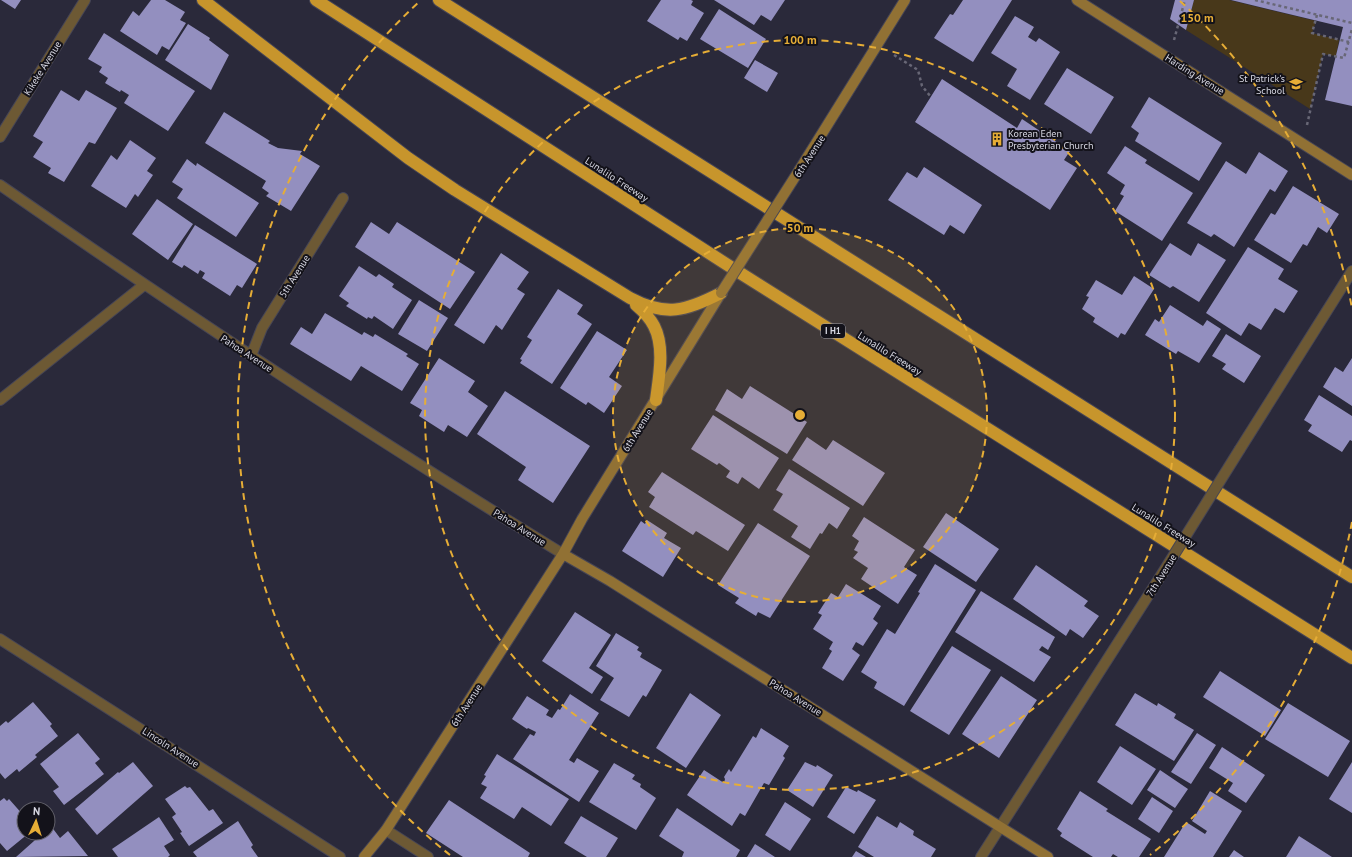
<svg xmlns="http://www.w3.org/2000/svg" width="1352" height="857" font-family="'PT Sans',sans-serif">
<rect width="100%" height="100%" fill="#2a293a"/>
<path fill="#48381a" d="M1194,0H1229L1316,21L1312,33L1339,40L1336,56L1323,54L1310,109L1186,30Z"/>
<path fill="#938fbf" d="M1,0H21L15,9Z
M151,0H165L185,12L180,20L186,23L169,50L162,46L157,55L120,31L133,11L139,16Z
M661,0H691L693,1L691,5L704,13L687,41L680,37L678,40L647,21Z
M714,0H785L771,21L761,15L754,25Z
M963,0H1012L973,62L934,38L950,14L953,15Z
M1175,0H1194L1186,30L1170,19Z
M1231,0H1352V106L1325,100L1343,27Z
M719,9L766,39L748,68L700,39Z
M1015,16L1034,27L1028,37L1036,42L1039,38L1060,52L1030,100L1007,86L1017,69L991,53Z
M188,24L210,38L209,40L229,55L211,90L165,60Z
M104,33L195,91L168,131L124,103L129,95L121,90L120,92L105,83L108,78L99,72L102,67L88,59Z
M755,60L778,73L767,92L744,78Z
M1067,68L1114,97L1091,134L1044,104Z
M942,79L1017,128L1022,119L1070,151L1064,160L1077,168L1050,210L915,122Z
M61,90L79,101L86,90L117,108L95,144L89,142L64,182L48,173L51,168L33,157L43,142L33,136Z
M1149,97L1222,143L1199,181L1135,141L1139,133L1131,127Z
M224,112L270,141L268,143L278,148L302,151L300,154L320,166L291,211L266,196L269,193L262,188L266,181L205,143Z
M130,140L156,158L147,171L153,175L138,197L135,194L126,208L91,186L111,155L117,160Z
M1125,146L1147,160L1145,163L1193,193L1162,241L1115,211L1124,196L1120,194L1125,185L1107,173Z
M1259,152L1288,171L1275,192L1270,189L1234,247L1214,234L1211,237L1187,223L1226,161L1246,174Z
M187,159L196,166L197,163L259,203L236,237L177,198L183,189L172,182Z
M924,167L982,205L964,234L950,225L944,235L888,200L907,172L917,178Z
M1293,186L1339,214L1327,233L1318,227L1307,246L1303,244L1291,263L1254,240L1271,213L1275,215Z
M157,199L193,224L168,260L132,234Z
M371,222L389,234L397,222L475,272L450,309L355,247Z
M195,225L257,264L242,288L237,285L230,296L202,278L205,273L200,270L198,274L184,265L182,268L172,262Z
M1170,243L1191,256L1198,243L1226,260L1199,302L1173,286L1170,288L1149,275Z
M1248,247L1284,269L1278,279L1298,291L1284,313L1275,308L1261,330L1249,323L1241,336L1206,313Z
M501,253L529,272L517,289L525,294L502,330L496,325L484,344L454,325Z
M359,266L376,277L379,274L394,284L392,287L412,300L393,329L374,316L372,319L368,317L367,319L346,306L349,303L339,296Z
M1134,276L1154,289L1125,335L1121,333L1118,338L1093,322L1095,318L1082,309L1089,297L1086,296L1096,280L1122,295Z
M558,289L583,305L577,314L592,324L552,384L520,363L522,360L520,359L532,340L527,337Z
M419,300L448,318L427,351L398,334Z
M1170,305L1203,326L1207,320L1221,329L1199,363L1178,351L1176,354L1145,335L1155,319L1159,322Z
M325,313L362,335L364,332L373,337L375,334L408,354L406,356L419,364L402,391L361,366L351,381L290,344L301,327L312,334Z
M597,331L627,350L609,377L622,386L604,413L588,402L586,405L560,388Z
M1226,334L1261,356L1244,383L1222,369L1226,364L1212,356Z
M439,358L475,381L468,392L488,406L467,437L448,425L444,432L419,416L422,410L410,403Z
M1352,358V406L1323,387L1335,367L1343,372Z
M750,386L807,422L787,454L715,410L727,389L742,399Z
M505,391L590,446L553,503L518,480L526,467L477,434Z
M1319,395L1352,416V441L1350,440L1342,452L1308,431L1312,425L1304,420Z
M713,415L779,458L759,489L742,477L738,484L726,477L730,471L719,463L717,465L691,449Z
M807,437L826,450L833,440L885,473L863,506L792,460Z
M789,469L850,508L837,529L829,523L822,534L820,533L810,549L791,537L798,526L773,510L783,494L776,490Z
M662,472L745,525L728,551L696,531L693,535L649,507L655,497L648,492Z
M946,513L999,549L976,582L923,547Z
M864,517L915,550L904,567L917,575L898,604L861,579L868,568L853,558L858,552L854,550L859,541L852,536Z
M647,520L667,533L664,538L681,548L663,577L622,551L641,521L645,524Z
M758,523L810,556L770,618L758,612L756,616L735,603L739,598L718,585Z
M935,564L976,590L904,706L874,688L877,682L861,672L887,629L895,634L920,593L918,592Z
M1036,565L1088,601L1084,606L1099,616L1083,638L1070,629L1066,636L1013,599Z
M846,584L881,606L873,619L878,623L863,646L856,642L852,649L860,655L843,681L822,668L832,651L829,649L833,642L813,629L822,615L818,613L831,593L838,597Z
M981,591L1055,637L1048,650L1042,646L1039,650L1051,657L1034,682L955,632Z
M575,612L611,635L589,668L603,677L592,694L542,661Z
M616,633L639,647L637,650L642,653L640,657L662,670L646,697L643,695L629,717L600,700L614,678L596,666Z
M952,646L991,670L949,735L910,711Z
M1220,671L1281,710L1265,736L1203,697Z
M1001,676L1037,700L999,758L962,734Z
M690,693L721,715L686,768L656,748Z
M1135,693L1157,706L1158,703L1176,714L1174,718L1194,730L1174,761L1115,725Z
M570,694L599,713L569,760L574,763L577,758L599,771L579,802L513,759L530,734L534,736L536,732L528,728L527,729L512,719L527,696L549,710L546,715L552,718L558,709L560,710Z
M33,702L52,724L50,726L58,736L35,755L37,757L19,772L17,769L5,779L0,773V726L6,721L8,723Z
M1288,703L1350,741L1328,777L1265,739Z
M761,728L789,746L783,756L785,758L769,785L764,783L745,816L740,813L732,826L687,795L704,770L724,783L725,779L724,777L729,769L731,772L753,736L756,738Z
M78,733L100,759L95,763L104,774L64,805L53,791L59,787L40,764Z
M1197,733L1216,745L1191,784L1171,772Z
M1120,746L1156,769L1132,805L1097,782Z
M1222,747L1265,775L1246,803L1228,791L1233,783L1209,768Z
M497,754L569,799L551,826L522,807L514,819L480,798L487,787L481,784L486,776L484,775Z
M133,762L153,786L97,835L75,809L118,772L119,773Z
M805,762L816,767L817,765L833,775L813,807L787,790Z
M1352,762V813L1329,799Z
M614,763L635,775L632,779L641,784L640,787L656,798L636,830L589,802Z
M1160,770L1188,789L1175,808L1147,790Z
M185,786L187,788L190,787L209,811L213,809L223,823L189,846L180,833L182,832L172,817L176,814L165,799Z
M846,787L857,792L858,790L876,800L854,834L827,817Z
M1080,791L1108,809L1106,811L1151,839L1139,857H1118L1113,854L1111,857H1093L1060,836L1062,833L1057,829Z
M1210,791L1242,811L1213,857H1164L1186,822L1205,834L1207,831L1192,821Z
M1152,797L1173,811L1159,833L1138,819Z
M4,798L7,801L9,799L24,816V833H29L7,851L0,843V801Z
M449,800L530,853L528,857H463L426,833Z
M785,802L811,819L790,851L765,835Z
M677,808L740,850L736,857H682L684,852L659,836Z
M581,816L618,838L606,857H587L564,843Z
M877,816L897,828L900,822L914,831L913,835L936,849L931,857H874L858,847Z
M159,817L174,840L164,846L170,855L168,857H118L112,849Z
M238,821L253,845L251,847L258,857H197L193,852Z
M51,826L60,838L68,831L88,856L16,857L43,833H48V829Z
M1299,836L1332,857H1286Z
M755,844L775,857H747Z
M1234,850L1244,857H1229Z
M856,851L866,857H852Z"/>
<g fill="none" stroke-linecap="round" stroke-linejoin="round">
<g stroke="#464555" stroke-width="12">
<path id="street" d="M0,137L85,0
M0,185C184,313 371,437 563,554
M251,356L262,328L343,198
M0,400L144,285
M1240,449L1352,271
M0,639L340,857
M386,830L428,857
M981,857L1162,574"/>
</g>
<g stroke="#464555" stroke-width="12">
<path id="secondary" d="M1077,0L1352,175
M800,169L905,0
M563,554L610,581L1048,857
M364,857L386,830L563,554L582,519L721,293"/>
</g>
<g stroke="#464555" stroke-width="14">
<path id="highway" d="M203,0L408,158L455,190L630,298C666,317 686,311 721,293
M316,0L737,271L1352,658
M439,0L1352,577
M636,305C643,311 650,318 654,326C665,347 659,377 656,400"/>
</g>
<path stroke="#686776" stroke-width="2.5" stroke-dasharray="3 3" stroke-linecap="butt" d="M1255,0L1352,23
M1317,15L1312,33L1349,42
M1174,40L1185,0
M894,55L918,70L922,86L931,97
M1307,125L1323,54L1344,58L1352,29"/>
<use href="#street" stroke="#6d5934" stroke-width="10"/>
<use href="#secondary" stroke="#917134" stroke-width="10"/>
<use href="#highway" stroke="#c7952c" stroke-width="12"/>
<g stroke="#464555" stroke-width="12" stroke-linecap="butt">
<path id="street-bridge" d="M1162,574L1240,449"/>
</g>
<g stroke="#464555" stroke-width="12" stroke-linecap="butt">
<path id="secondary-bridge" d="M721,293L800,169"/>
</g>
<use href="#street-bridge" stroke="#6d5934" stroke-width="10"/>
<use href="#secondary-bridge" stroke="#917134" stroke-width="10"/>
</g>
<circle cx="800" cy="415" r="187" fill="#e6ad36" fill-opacity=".12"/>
<g fill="none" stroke="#e6ad36" stroke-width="2" stroke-dasharray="7 5">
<circle cx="800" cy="415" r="187"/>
<circle cx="800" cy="415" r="375"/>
<path d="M1352 522A562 562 0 0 1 1150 855M450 855A562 562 0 0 1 420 1M1180 1A562 562 0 0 1 1352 308"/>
</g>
<defs>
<g id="school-bare" transform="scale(1.08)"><path d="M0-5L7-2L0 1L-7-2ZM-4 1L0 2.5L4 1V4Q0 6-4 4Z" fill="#e6ad36" stroke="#13121a" stroke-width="2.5" paint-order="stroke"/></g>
<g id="building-bare" transform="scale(1.08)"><path d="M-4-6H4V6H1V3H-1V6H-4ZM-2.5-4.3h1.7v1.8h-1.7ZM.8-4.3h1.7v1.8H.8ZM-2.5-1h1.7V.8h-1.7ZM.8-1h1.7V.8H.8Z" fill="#e6ad36" stroke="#13121a" stroke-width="2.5" paint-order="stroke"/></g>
</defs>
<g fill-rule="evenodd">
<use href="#school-bare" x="1296" y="84"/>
<use href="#building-bare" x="997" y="139"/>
</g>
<g text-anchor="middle" stroke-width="4" stroke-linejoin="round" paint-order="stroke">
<rect fill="#13121a" stroke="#9d9da7" stroke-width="1" x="821" y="324" width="24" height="14" rx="3"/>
<g font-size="9" font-weight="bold" fill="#d8d8e3">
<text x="833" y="334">I H1</text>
</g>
<g font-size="10" fill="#d8d8e3" stroke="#13121a">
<text transform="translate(42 68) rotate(-58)" y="4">Kikeke Avenue</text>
<text transform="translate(1195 74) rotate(32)" y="4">Harding Avenue</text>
<text transform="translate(809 156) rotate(-57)" y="4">6th Avenue</text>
<text transform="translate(617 179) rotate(33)" y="4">Lunalilo Freeway</text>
<text transform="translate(294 276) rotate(-58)" y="4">5th Avenue</text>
<text transform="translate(247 353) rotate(33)" y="4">Pahoa Avenue</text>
<text transform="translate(890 353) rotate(32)" y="4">Lunalilo Freeway</text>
<text transform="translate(637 430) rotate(-58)" y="4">6th Avenue</text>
<text transform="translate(1164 525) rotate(32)" y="4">Lunalilo Freeway</text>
<text transform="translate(520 527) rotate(32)" y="4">Pahoa Avenue</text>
<text transform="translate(1161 575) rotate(-58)" y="4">7th Avenue</text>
<text transform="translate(796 697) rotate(32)" y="4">Pahoa Avenue</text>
<text transform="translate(466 705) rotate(-57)" y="4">6th Avenue</text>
<text transform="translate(171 747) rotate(33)" y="4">Lincoln Avenue</text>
</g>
<g font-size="10" fill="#d8d8e3" stroke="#13121a" text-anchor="end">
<text x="1285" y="82">St Patrick's<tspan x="1285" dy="12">School</tspan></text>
<text x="1008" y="137" text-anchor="start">Korean Eden<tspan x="1008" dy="12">Presbyterian Church</tspan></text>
</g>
</g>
<circle cx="800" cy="415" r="6" fill="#e6ad36" stroke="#13121a" stroke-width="2"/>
<g font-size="12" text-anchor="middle" font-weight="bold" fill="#e6ad36" stroke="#13121a" stroke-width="4" stroke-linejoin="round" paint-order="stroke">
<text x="1197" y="22">150 m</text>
<text x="800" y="44">100 m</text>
<text x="800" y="232">50 m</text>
</g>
<g transform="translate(36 821) rotate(4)"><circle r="19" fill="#13121a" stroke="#62616a"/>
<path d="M0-3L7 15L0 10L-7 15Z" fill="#e6ad36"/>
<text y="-6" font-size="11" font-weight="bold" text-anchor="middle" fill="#d8d8e3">N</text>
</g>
</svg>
